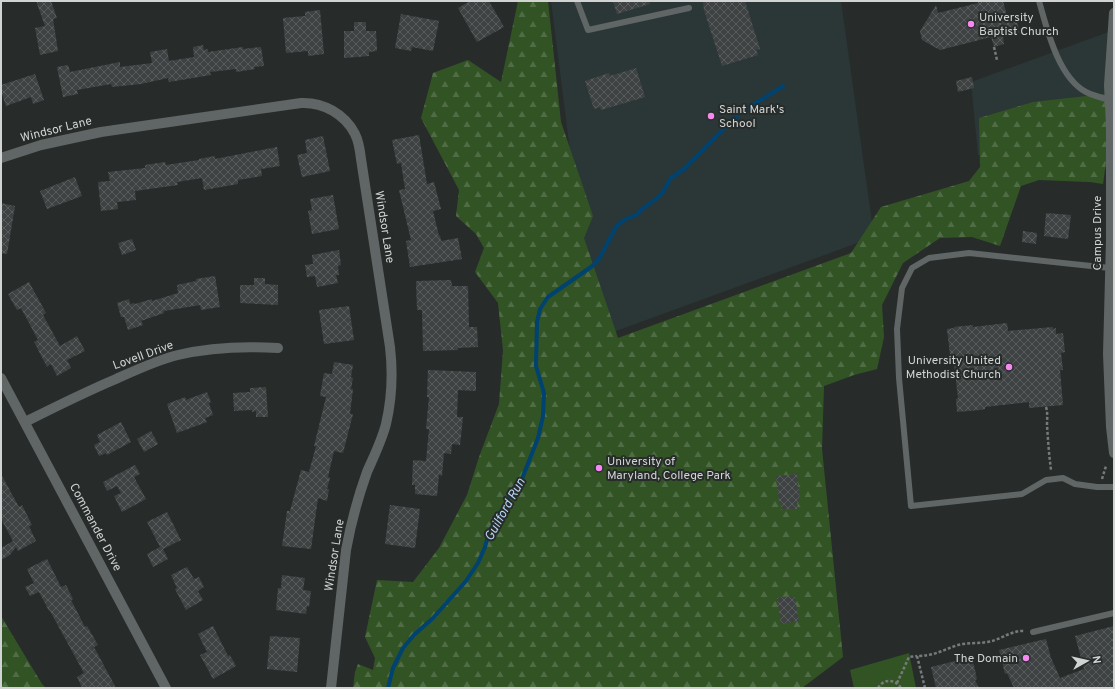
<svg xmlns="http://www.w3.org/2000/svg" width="1115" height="689" font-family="Overpass,sans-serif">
<defs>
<pattern id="forest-firs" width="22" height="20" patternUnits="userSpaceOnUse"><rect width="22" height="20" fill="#325425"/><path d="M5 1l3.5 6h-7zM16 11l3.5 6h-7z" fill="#4f6c44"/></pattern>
<pattern id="building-cross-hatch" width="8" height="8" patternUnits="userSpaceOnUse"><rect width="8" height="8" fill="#3e4243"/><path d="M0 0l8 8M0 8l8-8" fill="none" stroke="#595c5d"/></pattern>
</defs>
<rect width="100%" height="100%" fill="#272c2b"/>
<path fill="#2b3736" d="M551,1H841L874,237L594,339Z
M1114,30L1111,170L978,155L971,82Z"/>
<path fill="url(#forest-firs)" d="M518,1H548L561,122L593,216L584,238L618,338L851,253L881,207L969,181L980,167L979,118L1033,102L1114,93L1110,134L1103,184L1090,182L1039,180L1021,186L1000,246L972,237L940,238L903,263L882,305L884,337L877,369L854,375L824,386L822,449L843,657L802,688H353L355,672L358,664L373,670L375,658L365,637L377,580L413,582L439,548L467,495L479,457L499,404L503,350L498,303L475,272L484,248L476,234L456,216L459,190L421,118L433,73L468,60L501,82Z
M1,616L42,684L46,688H1Z"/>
<path fill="#325425" d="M909,653L916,688H854L850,670Z"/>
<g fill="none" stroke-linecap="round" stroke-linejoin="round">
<path stroke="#004270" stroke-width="4" d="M388,688L393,668L403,648L414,635L433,618L466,581L478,563L485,547L489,532L511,494L520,484L538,438L543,416L544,393L536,366L537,322L540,309L548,297L591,267L599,259L616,227L624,220L638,214L641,210L661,195L671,178L684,169L732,120L746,109L783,86"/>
</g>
<path fill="url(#building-cross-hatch)" d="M36,1H51L57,18L53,19L58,51L40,55L35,28L45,26Z
M470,1H489L504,27L477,42L458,8Z
M613,1H649L650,4L617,14Z
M703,1H745L760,49L756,50L758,55L722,66L704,10Z
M977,1H1003L1007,16L1015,14L1020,33L1003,37L1004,44L994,47L991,37L940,50L922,40L920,31L936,5L938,13L978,3Z
M320,10L324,54L308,56V51L286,53L283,18L305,16V12Z
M401,14L439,21L433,51L412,47L411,51L395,48Z
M354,22H366V31H376L377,51L369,52V56L344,58V31H354Z
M203,45L204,50L208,49V52L243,47V49L261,47L264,66L254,67L255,69L236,72V69L210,72L211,75L169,82L168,78L141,84L112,87L111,84L77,90L78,94L63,97L57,67L68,65L70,72L120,62V67L152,63L150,52L167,49L169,61L194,57L193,47Z
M636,68L645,97L601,110L600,107L594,109L585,81L609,73L610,76Z
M35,74L44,100L33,104L31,97L6,106L1,91V85Z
M972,77L974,88L958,92L956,81Z
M419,135L427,184L434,182L441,209L433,211L439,236L440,235L441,241L458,238L462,259L410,267L406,241L411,240L399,190L405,189L401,163L397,164L392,140Z
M323,136L330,171L302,177L297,155L307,153L305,140Z
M277,147L280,166L261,169L262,176L238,180V184L204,190L202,178L177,182L178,185L135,191L136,200L117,202L118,209L101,211L98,182L110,181L108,172L145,168V165L165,162L166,165L199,160V159L215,156V159Z
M75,177L82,196L47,209L40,191Z
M333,195L339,229L312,234L308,211L312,210L310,199Z
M1,203L15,206L7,254L1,253Z
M1046,213L1071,215L1068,239L1044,236Z
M1023,231L1037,233L1036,244L1022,242Z
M132,239L136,250L122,255L118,243Z
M339,250L341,265L338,266L339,275H336L338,283L317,287L315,276L307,277L305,265L313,264L312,255Z
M215,276L220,307L201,310L200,305L164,311V313L141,321L143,325L128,330L124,317H121L117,303L129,299L130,304L134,303L135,304L152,299V301L178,293L177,285L196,281V279Z
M254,278H265V284L278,285V305L240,303V285H254Z
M451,280L452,286H468L469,327H477L478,347L458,348V350L423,351L422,310H417L416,281Z
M29,282L46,313L43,315L60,346L77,336L85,351L67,360L71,368L57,376L51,364L47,367L34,342L38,340L21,308L17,310L8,294Z
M349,306L354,340L324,344L319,310Z
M1007,323L1008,331L1053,327V329L1056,328V334L1063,333L1065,352L1061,353L1063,370H1060L1063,405L1029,408V402L985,407V409L980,410L957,412L956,399L958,398L954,364H951L947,329L954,328V327L973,325V327Z
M334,362L353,365L351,377L353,378L351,389H353L350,414H353L343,453L334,451L328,477L330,478L327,489H329L327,501L318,498L311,549L282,546L287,511H290L301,470L309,472L316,446H314L326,397L320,396L324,373L332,374Z
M428,370L476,372V391L458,390L457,417H463L460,445L452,444L451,454L444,453L442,476L439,475L437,496L415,494V485H412L413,460L426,461L429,429H426L429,397H427Z
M266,387L268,417H256V411L252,412V410L234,411L233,393L250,392V388Z
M207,392L211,402L209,403L213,415L205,418L207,422L177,433L167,404L185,397L186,400Z
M121,422L131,442L107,455L106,453L99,456L94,445L100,442L97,435Z
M151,431L158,444L144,452L137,439Z
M135,465L140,474L134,477L146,499L122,512L114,496L121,493L117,486L107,491L103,482Z
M1,474L19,507L22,505L32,525L29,526L36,541L18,551L16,547L10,555L1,560V548L13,541L1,519Z
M797,474L800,501H797L798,509L781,510V503H779L776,476Z
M390,505L420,509L415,548L385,544Z
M167,512L181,540L163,549L168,559L153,567L147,554L160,547L147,522Z
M47,559L61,587L66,585L73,599L71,600L85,627L87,626L98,645L94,647L116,688H82L77,677L84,673L50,611H49L39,592L30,596L25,587L34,583L27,569Z
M187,567L194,579L199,577L204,587L198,591L203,600L186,610L175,589L177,588L171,575Z
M282,575L305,578L303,590L311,591L309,607L307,606L306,614L276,610L278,588H281Z
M791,596V598L795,597L799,621L781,624L777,598Z
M213,626L228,656L230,655L236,666L213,679L200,655L207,652L198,634Z
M1114,626V688H1014L1007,673L1005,674L999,650L1046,639L1051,658L1060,678L1084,669L1075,636Z
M270,636L300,638L297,672L267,669Z
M972,657L977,679L975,680L979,688H936L931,667Z"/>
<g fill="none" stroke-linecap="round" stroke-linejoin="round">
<path stroke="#777a7a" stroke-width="2.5" stroke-dasharray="3 2" stroke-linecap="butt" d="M994,47L997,60
M1046,407C1048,413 1047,419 1047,425C1048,440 1049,455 1051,470
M1102,479L1106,466
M897,683L909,657L917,656
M878,688C884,678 895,679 901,688
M925,688L917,656C934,656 943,650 958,645C969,642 982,644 992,641C1003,638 1013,630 1025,631"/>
<path stroke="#606565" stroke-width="6" d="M577,1L588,30L689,8
M1039,1C1047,29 1058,77 1086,92C1094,96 1102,98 1110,100
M1110,268L969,253L929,258L912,268L902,288L897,329L899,378L911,506L1022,494L1046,480L1063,478L1075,484L1097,487H1114
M1033,632L1114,613"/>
<path stroke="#606565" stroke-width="10" d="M1,158L41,145L101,132L301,103C323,102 345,114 355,134C359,142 360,150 361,159L390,347C393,373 392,398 386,424C382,440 374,456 367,472C358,497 351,523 346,550L331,688
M1,378L166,688
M25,422C55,407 85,392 116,379C136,370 157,360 178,355C211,347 244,346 278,348"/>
<path stroke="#606565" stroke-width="10" d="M1114,13L1109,85L1111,125V240L1108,354L1111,427L1114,453"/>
</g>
<g fill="#f589ef" stroke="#272c2b" stroke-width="1.5">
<circle cx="971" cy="24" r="4"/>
<circle cx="711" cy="116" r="4"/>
<circle cx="1009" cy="367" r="4"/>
<circle cx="599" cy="468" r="4"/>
<circle cx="1026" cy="658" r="4"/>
</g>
<g text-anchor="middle" stroke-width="4" stroke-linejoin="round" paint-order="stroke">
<g font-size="12" fill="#d2d4d4" stroke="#272c2b" text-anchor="start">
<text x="979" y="21">University<tspan x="979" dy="14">Baptist Church</tspan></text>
<text x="719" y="113">Saint Mark's<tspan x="719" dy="14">School</tspan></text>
<text x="1001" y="364" text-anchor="end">University United<tspan x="1001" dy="14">Methodist Church</tspan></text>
<text x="607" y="465">University of<tspan x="607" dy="14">Maryland, College Park</tspan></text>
<text x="1018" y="662" text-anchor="end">The Domain</text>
</g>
<g font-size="12" fill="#d2d4d4" stroke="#272c2b">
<text transform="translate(56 129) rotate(-14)" y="4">Windsor Lane</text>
<text transform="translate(385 227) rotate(81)" y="4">Windsor Lane</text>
<text transform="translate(1097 233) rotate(-90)" y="4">Campus Drive</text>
<text transform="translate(143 355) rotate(-20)" y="4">Lovell Drive</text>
<text transform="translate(96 527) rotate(62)" y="4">Commander Drive</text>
<text transform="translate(334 555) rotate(-81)" y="4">Windsor Lane</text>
</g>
<g font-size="13" font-style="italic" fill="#b7d5f2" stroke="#272c2b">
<text transform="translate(504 509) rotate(-61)" y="5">Guilford Run</text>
</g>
</g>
<rect width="1115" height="689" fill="none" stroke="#d2d4d4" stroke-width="4"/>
<g transform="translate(1087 661) rotate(82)" stroke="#272c2b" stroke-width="3" paint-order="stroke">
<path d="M0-3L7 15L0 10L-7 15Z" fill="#d2d4d4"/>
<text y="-6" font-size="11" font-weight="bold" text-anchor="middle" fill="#d2d4d4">N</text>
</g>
</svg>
